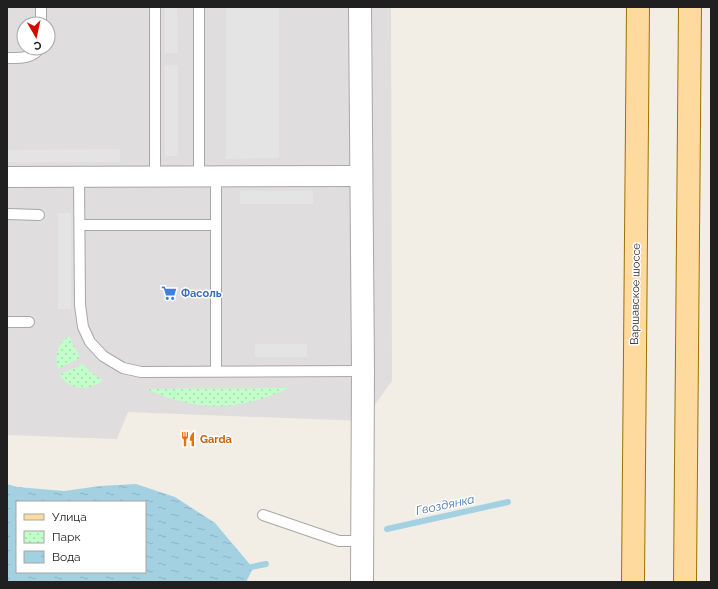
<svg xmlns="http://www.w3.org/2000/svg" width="718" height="589" font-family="Raleway,sans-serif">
<defs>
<pattern id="park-dots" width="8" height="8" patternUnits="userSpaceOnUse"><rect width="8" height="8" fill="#c1fec9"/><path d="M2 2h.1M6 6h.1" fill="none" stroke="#a6d9ac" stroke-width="1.8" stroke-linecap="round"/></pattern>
<pattern id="water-ripples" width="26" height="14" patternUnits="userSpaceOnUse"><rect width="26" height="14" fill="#a4d1e2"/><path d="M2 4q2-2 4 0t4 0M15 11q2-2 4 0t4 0" fill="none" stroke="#8db3c2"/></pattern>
</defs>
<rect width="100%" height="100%" fill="#f2eee6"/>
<path fill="#dfdddd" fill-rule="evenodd" d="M7,7H391L392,381L363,421L128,412L117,439L7,435ZM24,24H48V48H24Z"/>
<path fill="url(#park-dots)" d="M69,336L80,358L58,369C54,356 58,343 69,336Z
M83,364L89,371L103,380C88,392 70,390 59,375Z
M289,388C238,412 198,412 146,389Z"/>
<path fill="#e4e4e4" d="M165,7H177L178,53H165Z
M226,7H279V158L226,159Z
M165,65H178V156H165Z
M120,149V162H7V150Z
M240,191H313V204H240Z
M58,213H71V309H58Z
M255,344H307V357H255Z"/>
<path fill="url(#water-ripples)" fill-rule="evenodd" d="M7,484L17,487L64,491L100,486L136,484L175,497L215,523L253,568L246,582H7ZM17,502H145V572H17Z"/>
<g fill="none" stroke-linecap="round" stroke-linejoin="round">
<path stroke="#a4d1e2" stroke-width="6" d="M387,529L508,502
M246,568L266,564"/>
<g stroke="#a7a7a7" stroke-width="12">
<path id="service" d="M41,7V24
M155,7V177
M199,7V176
M7,58C19,58 32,59 40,48
M216,176V372
M79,177L80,305L83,327L90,342L103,356L123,368L141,372L363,371
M7,214L39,215
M80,225H216
M7,322H29
M263,515L339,541H362"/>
</g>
<g stroke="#a7a7a7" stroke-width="22">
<path id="minor" d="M7,177L361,176"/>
</g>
<g stroke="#a7a7a7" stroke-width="24">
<path id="tertiary" d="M360,7L363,371L362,582"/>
</g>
<g stroke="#9d7100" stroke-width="24">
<path id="primary" d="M633,582L638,7
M685,582L690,7"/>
</g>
<use href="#service" stroke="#fff" stroke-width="10"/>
<use href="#minor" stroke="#fff" stroke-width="20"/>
<use href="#tertiary" stroke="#fff" stroke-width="22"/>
<use href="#primary" stroke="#ffda9e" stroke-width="22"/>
</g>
<defs>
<g id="supermarket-bare" transform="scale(1.2)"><path d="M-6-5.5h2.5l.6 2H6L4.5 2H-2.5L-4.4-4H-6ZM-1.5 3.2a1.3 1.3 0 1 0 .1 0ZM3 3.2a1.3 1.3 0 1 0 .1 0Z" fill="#3f7fe0" stroke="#fff" stroke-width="2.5" paint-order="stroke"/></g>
<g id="restaurant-bare" transform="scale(1.2)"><path d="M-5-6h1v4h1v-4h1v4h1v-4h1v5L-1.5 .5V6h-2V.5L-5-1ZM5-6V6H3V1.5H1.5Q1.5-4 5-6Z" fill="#e8710a" stroke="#fff" stroke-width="2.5" paint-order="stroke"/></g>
</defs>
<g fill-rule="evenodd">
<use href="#supermarket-bare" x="169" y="293"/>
<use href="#restaurant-bare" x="188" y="439"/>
</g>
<g text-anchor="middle" stroke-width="3" stroke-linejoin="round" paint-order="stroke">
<g font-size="11" font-weight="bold" fill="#366cbe" stroke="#fff" text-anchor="start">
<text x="181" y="297">Фасоль</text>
</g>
<g font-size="11" fill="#202020" stroke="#fff">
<text transform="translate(635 294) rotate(-89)" y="4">Варшавское шоссе</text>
</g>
<g font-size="11" font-weight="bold" fill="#c56008" stroke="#fff" text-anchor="start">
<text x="200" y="443">Garda</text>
</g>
<g font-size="12" font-style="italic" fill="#4174b1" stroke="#fff">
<text transform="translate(445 505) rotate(-12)" y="4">Гвоздянка</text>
</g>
</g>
<rect width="718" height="589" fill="none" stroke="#202020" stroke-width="16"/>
<rect x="16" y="501" width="130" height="72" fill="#ffffff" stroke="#a6a6a6"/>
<rect x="24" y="514" width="20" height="6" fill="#ffda9e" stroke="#a6a6a6"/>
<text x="52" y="521" font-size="12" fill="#202020">Улица</text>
<rect x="24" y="531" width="20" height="12" fill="url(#park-dots)" stroke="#a6a6a6"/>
<text x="52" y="541" font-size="12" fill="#202020">Парк</text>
<rect x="24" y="551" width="20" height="12" fill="url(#water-ripples)" stroke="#a6a6a6"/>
<text x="52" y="561" font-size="12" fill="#202020">Вода</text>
<g transform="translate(36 36) rotate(171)"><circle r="19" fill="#ffffff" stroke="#a6a6a6"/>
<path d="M0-3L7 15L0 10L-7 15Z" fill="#d10a00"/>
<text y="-6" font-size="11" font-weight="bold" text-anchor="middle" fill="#202020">С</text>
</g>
</svg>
